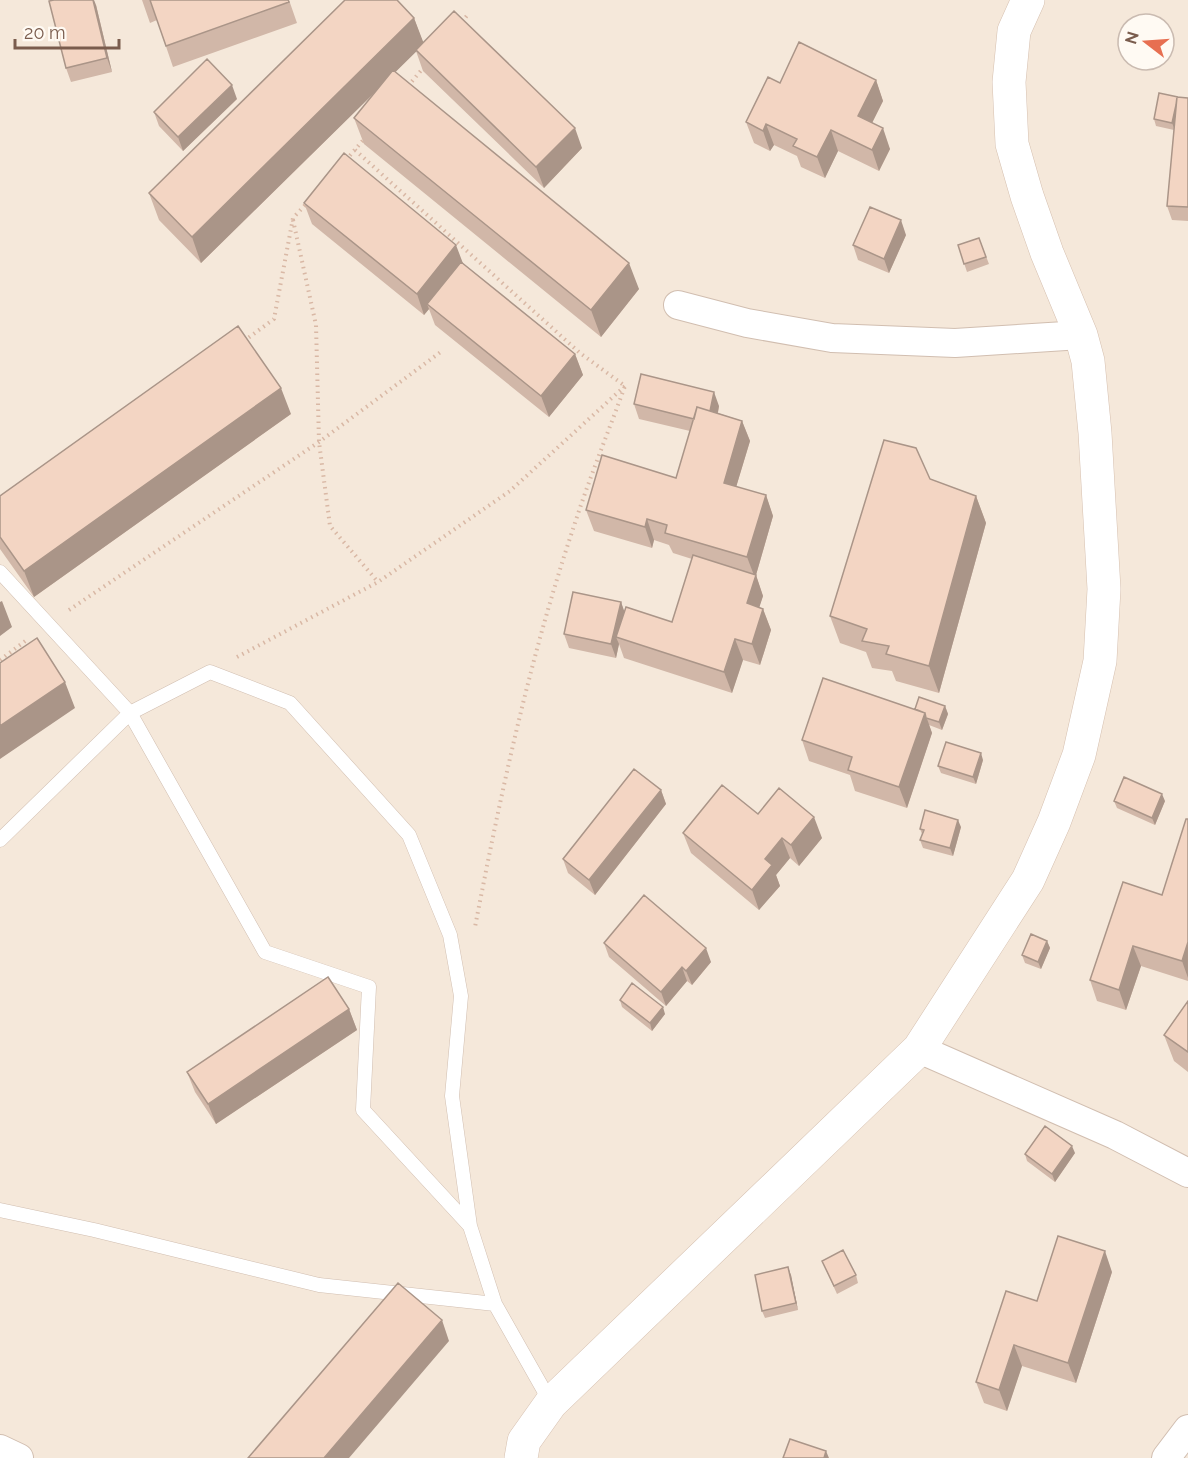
<svg xmlns="http://www.w3.org/2000/svg" width="1188" height="1458" viewBox="0 0 1188 1458" font-family="Raleway,sans-serif">
	<style>
		.residential { fill: #f5e8da; fill-rule: evenodd }
		.lines { fill: none; stroke-linecap: round; stroke-linejoin: round }
		.service-casing { stroke: #d1beb0; stroke-width: 15 }
		.minor-casing { stroke: #d1beb0; stroke-width: 30 }
		.secondary-casing { stroke: #d6c0b0; stroke-width: 34 }
		.path { stroke: #d9b8a5; stroke-width: 4; stroke-dasharray: 1.5 4.5; stroke-linecap: butt }
		.service { stroke: #fff; stroke-width: 14 }
		.minor { stroke: #fff; stroke-width: 28 }
		.secondary { stroke: #fff; stroke-width: 33 }
		.wall { fill: #d1b7a8 }
		.shaded-wall { fill: #aa9588 }
		.building { fill: #f3d5c3; stroke: #aa9588; stroke-width: 1.5 }
	</style>
	<rect width="100%" height="100%" fill="#fdf6ec"/>
	<path class="residential" d="M0,0H1188V1458H0ZM1128,24H1164V60H1128Z"/>
	<g class="lines">
		<defs>
			<path id="service" d="M0,572L130,713L265,952L369,987L363,1110L470,1226
				M0,840L130,713L210,672L290,703L409,835L450,935L461,996L452,1096L470,1226L495,1304L551,1403
				M0,1210L94,1230L319,1285L495,1304"/>
			<path id="minor" d="M678,305L747,323L832,338L955,343L1081,335
				M919,1049L1115,1135L1188,1173
				M0,1449L19,1458
				M1166,1458L1188,1429"/>
			<path id="secondary" d="M521,1458L524,1441L551,1403L919,1049L1028,880L1054,822L1079,755L1100,661L1104,589L1095,433L1088,361L1081,335L1047,253L1027,196L1012,144L1009,82L1014,31L1028,0"/>
		</defs>
		<use href="#service" class="service-casing"/>
		<use href="#minor" class="minor-casing"/>
		<use href="#secondary" class="secondary-casing"/>
		<path class="path" d="M462,22L469,13
			M408,86L424,67
			M355,150L580,353L625,386C608,433 589,479 574,526C530,657 501,792 475,927
			M346,160L365,138
			M293,220L316,325L319,442L330,526L378,582
			M244,341L274,319L293,218L307,203
			M69,610L319,442L442,351
			M237,657L378,582L510,491L625,386
			M0,660L28,639"/>
		<use href="#service" class="service"/>
		<use href="#minor" class="minor"/>
		<use href="#secondary" class="secondary"/>
	</g>
	<path class="wall" d="M142,0H289L297,23L173,67L157,20L150,23Z
		M96,5L112,72L71,82L66,68Z
		M414,18L423,43L582,148L544,188L423,71L416,51L395,72L639,289L601,337L364,144L354,118L374,93L201,263L159,220L149,193Z
		M876,80L883,101L872,123L890,149L879,171L838,151L825,178L801,167L797,156L774,145L770,151L754,143L746,122L780,83Z
		M1178,97L1188,98V221L1172,220L1167,206L1174,130L1156,126L1154,119Z
		M237,99L183,151L159,126L154,112Z
		M304,203L463,264L575,354L583,375L549,417L435,325L429,309L424,315L312,224Z
		M906,235L889,273L858,260L853,245Z
		M979,238L989,264L967,272L958,245Z
		M634,404L719,406L718,413L742,421L750,441L736,487L766,495L773,516L756,575L763,596L759,607L763,609L771,630L760,665L743,660L732,693L624,658L619,644L616,658L569,648L564,634L621,602L624,612L672,622L692,559L673,553L669,545L654,540L652,548L594,531L586,510L676,478L690,431L639,419Z
		M291,414L34,597L0,549V496Z
		M930,479L976,496L986,523L939,693L896,681L892,671L872,668L866,652L840,643L830,616Z
		M945,706L948,714L942,730L929,725L932,733L907,808L855,791L850,775L809,761L802,740L915,709Z
		M983,760L976,784L941,773L938,766Z
		M661,790L666,804L595,895L568,873L563,859Z
		M1114,801H1165L1155,825L1117,808Z
		M758,814L822,838L799,866L790,858L776,875L780,886L759,910L691,853L683,833Z
		M1188,819V981L1141,966L1126,1010L1097,1001L1090,980L1162,895Z
		M961,827L953,856L923,848L920,840L922,834L920,829Z
		M1047,941L1050,948L1041,969L1025,963L1022,955Z
		M604,943L711,962L692,985L687,981L666,1006L609,957Z
		M620,1000L665,1014L652,1031L622,1007Z
		M1188,1001V1072L1174,1061L1164,1035Z
		M349,1009L357,1030L216,1124L195,1092L187,1072Z
		M1075,1153L1055,1182L1027,1161L1025,1154Z
		M822,1261L856,1275L858,1283L837,1294Z
		M1112,1272L1076,1383L1022,1366L1007,1411L984,1403L976,1382L1037,1301Z
		M791,1275L798,1310L765,1318L762,1311Z"/>
	<path class="shaded-wall" d="M93,0H94L96,5L112,72L107,58Z
		M414,18L424,44L201,263L192,237Z
		M876,80L883,101L865,137L858,116Z
		M232,85L237,99L183,151L178,137Z
		M1178,97L1175,130L1172,123Z
		M766,124L774,145L770,151L763,131Z
		M575,128L582,148L544,188L536,167Z
		M883,128L890,149L879,171L872,150Z
		M831,130L838,151L825,178L817,157Z
		M901,220L906,235L889,273L884,259Z
		M456,245L464,266L427,304L429,309L424,315L417,294Z
		M629,263L639,289L601,337L591,310Z
		M575,354L583,375L549,417L541,396Z
		M281,388L291,414L34,597L24,571Z
		M714,392L719,406L715,427L709,413Z
		M742,421L750,441L731,504L724,483Z
		M766,495L773,516L756,575L763,596L754,624L747,603L755,578L747,557Z
		M976,496L986,523L939,693L929,666Z
		M647,519L654,540L652,548L645,527Z
		M2,601L12,627L0,636V602Z
		M621,602L626,616L616,637L619,644L616,658L611,644Z
		M763,609L771,630L760,665L752,644Z
		M735,639L743,660L732,693L724,672Z
		M65,682L75,708L0,759V726Z
		M945,706L948,714L942,730L939,722Z
		M925,713L932,733L907,808L899,787Z
		M981,753L983,760L976,784L973,777Z
		M661,790L666,804L595,895L589,880Z
		M1162,794L1165,801L1155,825L1152,818Z
		M814,817L822,838L799,866L791,845Z
		M958,820L961,827L953,856L950,848Z
		M782,838L790,858L776,875L780,886L759,910L752,890L765,859Z
		M1047,941L1050,948L1041,969L1038,962Z
		M1188,942V978L1182,961Z
		M1133,946L1141,966L1126,1010L1119,990Z
		M706,948L711,962L692,985L686,971Z
		M682,967L687,981L666,1006L661,992Z
		M663,1007L665,1014L652,1031L650,1023Z
		M349,1009L357,1030L216,1124L208,1104Z
		M1072,1146L1075,1153L1055,1182L1052,1174Z
		M1105,1251L1112,1272L1076,1383L1068,1363Z
		M788,1267L791,1275L798,1310L796,1303Z
		M442,1320L449,1341L349,1458H324Z
		M1014,1345L1022,1366L1007,1411L999,1390Z
		M826,1451L829,1458H824Z"/>
	<path class="building" d="M54,0H93L107,58L66,68L49,1Z
		M150,0H288L289,2L166,46Z
		M345,0H397L414,18L192,237L149,193Z
		M454,11L575,128L536,167L416,50Z
		M799,42L876,80L858,116L883,128L872,150L831,130L817,157L793,146L797,139L766,124L763,131L746,122L768,77L780,83Z
		M207,59L232,85L178,137L154,112Z
		M393,70L629,263L591,310L354,118Z
		M1159,93L1178,97H1177L1176,105L1172,123L1154,119Z
		M1177,97L1188,98V207L1167,206Z
		M344,153L456,245L417,294L304,203Z
		M870,207L901,220L884,259L853,245Z
		M979,238L986,257L964,264L958,245Z
		M461,262L575,354L541,396L427,304Z
		M238,326L281,388L24,571L0,537V496Z
		M641,374L714,392L710,411L697,407L694,419L634,404Z
		M697,407L742,421L724,483L766,495L747,557L665,533L667,525L647,519L645,527L586,510L602,455L676,478Z
		M884,440L916,448L930,479L976,496L929,666L886,654L889,646L862,641L867,629L830,616Z
		M693,555L756,575L747,603L763,609L752,644L735,639L724,672L616,637L626,607L672,622Z
		M573,592L621,602L611,644L564,634Z
		M37,638L65,682L0,726V663Z
		M823,678L925,713L899,787L848,770L852,757L802,740Z
		M919,697L945,706L939,722L926,718L925,713L915,709Z
		M946,742L981,753L973,777L938,766Z
		M634,769L661,790L589,880L563,859Z
		M1124,777L1162,794L1152,818L1114,801Z
		M722,785L758,814L779,788L814,817L791,845L782,838L765,859L772,865L752,890L683,833Z
		M925,810L958,820L950,848L920,840L924,830L920,829Z
		M1186,819H1188V942L1182,961L1133,946L1119,990L1090,980L1123,882L1162,895Z
		M644,895L706,948L686,971L682,967L661,992L604,943Z
		M1031,934L1047,941L1038,962L1022,955Z
		M328,977L349,1009L208,1104L187,1072Z
		M632,983L663,1007L650,1023L620,1000Z
		M1188,1001V1052L1164,1035Z
		M1045,1126L1072,1146L1052,1174L1025,1154Z
		M1058,1236L1105,1251L1068,1363L1014,1345L999,1390L976,1382L1006,1291L1037,1301Z
		M843,1250L856,1275L834,1286L822,1261Z
		M788,1267L796,1303L762,1311L755,1275Z
		M398,1283L442,1320L324,1458H248Z
		M790,1439L826,1451L824,1458H783Z"/>
	<g transform="translate(1146 42) rotate(287)"><circle r="28" fill="#fffaf3" stroke="#cabbb1" stroke-width="1.5"/>
	<path d="M0-4.5L10 22L0 15L-10 22Z" fill="#e76f51"/>
	<text y="-9" font-size="16" font-weight="bold" text-anchor="middle" fill="#7a5c4d">N</text>
	</g>
	<path d="M15 39v9h104v-9" fill="none" stroke="#7a5c4d" stroke-width="3"/>
	<text x="24" y="39" font-size="18" fill="#7a5c4d" stroke="#fffaf3" stroke-width="4.5" paint-order="stroke">20 m</text>
</svg>
